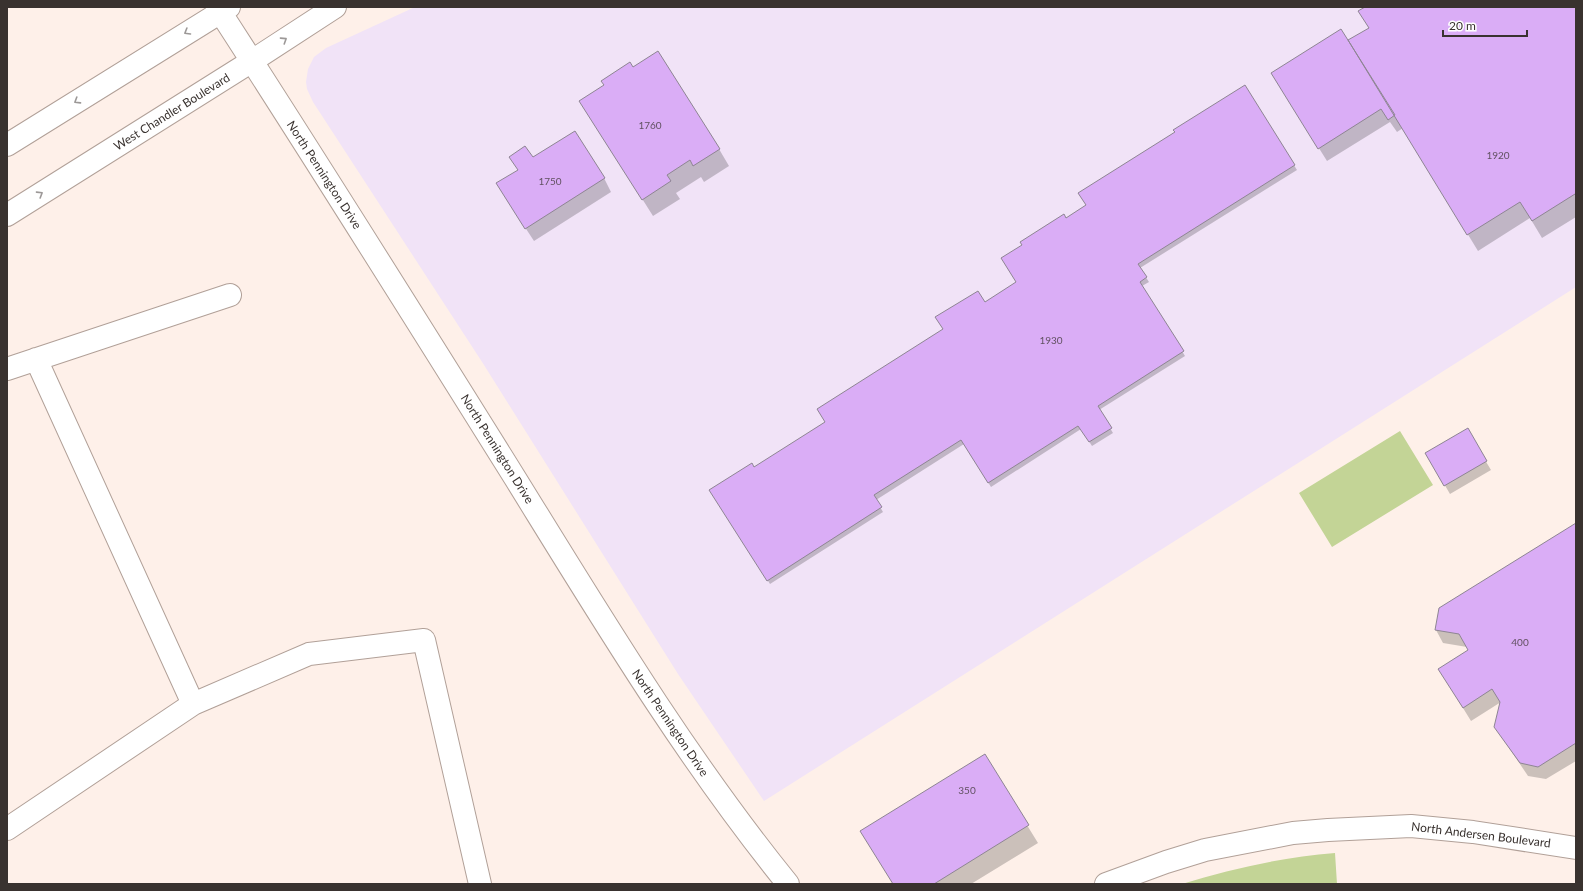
<svg xmlns="http://www.w3.org/2000/svg" width="1583" height="891" viewBox="0 0 1583 891" font-family="Lato,sans-serif">
	<style>
		.commercial { fill: #f1e3f7 }
		.green { fill: #c3d496 }
		.shadow { fill: #0003 }
		.building { fill: #daadf6; stroke: #8e8593 }
		.lines { fill: none; stroke-linecap: round; stroke-linejoin: round }
		.minor-casing { stroke: #b1a098; stroke-width: 24 }
		.major-casing { stroke: #b1a098; stroke-width: 24 }
		.minor { stroke: #fff; stroke-width: 22 }
		.major { stroke: #fff; stroke-width: 22 }
		.oneway { stroke: #9c9897 }
		.labels { text-anchor: middle; stroke-width: 4; stroke-linejoin: round; paint-order: stroke }
		.number-label { font-size: 10px; fill: #615161 }
		.street-label { font-size: 12px; fill: #39322f; stroke: #fff }
	</style>
	<rect width="100%" height="100%" fill="#fef0e9"/>
	<path class="commercial" d="M415,7H1576V287L764,801L678,674L484,365L313,102L307,89L306,82L308,69L314,57L326,48Z"/>
	<path class="green" d="M1400,431L1433,485L1332,547L1299,493Z
		M1335,853L1337,884H1182C1231,869 1283,857 1335,853Z"/>
	<path class="shadow" d="M1366,7H1576V217L1542,238L1530,218L1478,251L1403,128L1397,132L1390,122L1327,161L1280,86L1354,53L1369,28Z
		M633,68L719,149L729,166L704,182L701,177L676,193L680,199L653,216L591,118Z
		M1245,87L1297,170L1140,268L1149,282L1142,286L1185,356L1099,410L1113,433L1092,446L1081,429L991,487L964,444L876,500L883,512L770,584L711,491L754,468L826,422L944,330L1017,283L1066,219L1087,205L1176,133Z
		M532,159L604,178L611,192L534,241L505,197L518,170Z
		M1467,430L1491,470L1450,494L1426,453Z
		M1576,524V761L1546,779L1528,776L1495,727L1501,702L1471,721L1447,682L1469,650L1467,647L1443,643L1436,630Z
		M984,755L1038,843L971,884H893Z"/>
	<path class="building" d="M1365,7H1576V196L1575,194L1532,221L1520,202L1467,235L1348,40L1369,28L1358,11Z
		M1341,29L1395,115L1388,120L1381,109L1318,149L1271,73Z
		M658,51L720,149L693,166L690,160L667,175L671,181L642,200L579,101L604,85L601,81L630,62L633,67Z
		M1245,85L1295,165L1138,264L1147,277L1140,282L1184,351L1098,406L1112,428L1089,442L1078,426L988,483L961,440L874,495L882,507L767,581L709,490L752,463L754,467L825,422L817,409L943,329L935,317L978,291L985,302L1016,282L1001,258L1022,245L1020,242L1064,214L1066,218L1086,205L1078,193L1175,132L1173,130Z
		M575,131L605,178L525,229L496,183L518,170L509,157L525,146L533,157Z
		M1468,428L1487,461L1444,486L1425,453Z
		M1576,523V743L1538,767L1520,763L1494,727L1500,702L1492,689L1463,708L1438,669L1468,650L1459,634L1435,630L1439,608Z
		M985,754L1029,825L934,884H893L860,831Z"/>
	<g class="lines">
		<defs>
			<path id="minor" d="M217,7C318,163 417,321 515,478C601,617 685,757 788,884
				M36,359L193,704
				M7,369L230,295
				M7,829L193,704L309,654L424,640L480,884
				M1106,884L1166,862L1205,850L1293,833L1328,830L1411,826L1473,832L1576,848"/>
			<path id="major" d="M7,145L229,7
				M7,215L252,61L335,7"/>
		</defs>
		<use href="#minor" class="minor-casing"/>
		<use href="#major" class="major-casing"/>
		<use href="#minor" class="minor"/>
		<use href="#major" class="major"/>
	</g>
	<defs><path id="oneway-chevron" d="M-2-3.5L2.5 0L-2 3.5" fill="none" stroke-width="1.6" stroke-linecap="round" stroke-linejoin="round"/></defs>
	<g class="oneway">
		<use href="#oneway-chevron" transform="translate(187 32) rotate(149)"/>
		<use href="#oneway-chevron" transform="translate(284 40) rotate(-33)"/>
		<use href="#oneway-chevron" transform="translate(77 101) rotate(148)"/>
		<use href="#oneway-chevron" transform="translate(40 194) rotate(-32)"/>
	</g>
	<g class="labels">
		<g class="number-label">
			<text x="650" y="129">1760</text>
			<text x="1498" y="159">1920</text>
			<text x="550" y="185">1750</text>
			<text x="1051" y="344">1930</text>
			<text x="1520" y="646">400</text>
			<text x="967" y="794">350</text>
		</g>
		<g class="street-label">
			<text transform="translate(172 112) rotate(-32)" y="4">West Chandler Boulevard</text>
			<text transform="translate(324 175) rotate(57)" y="4">North Pennington Drive</text>
			<text transform="translate(497 449) rotate(58)" y="4">North Pennington Drive</text>
			<text transform="translate(670 723) rotate(56)" y="4">North Pennington Drive</text>
			<text transform="translate(1481 835) rotate(7)" y="4">North Andersen Boulevard</text>
		</g>
	</g>
	<rect width="1583" height="891" fill="none" stroke="#39322f" stroke-width="16"/>
	<path d="M1443 30v6h84v-6" fill="none" stroke="#39322f" stroke-width="2"/>
	<text x="1449" y="30" font-size="12" fill="#39322f" stroke="#ffffff" stroke-width="3" paint-order="stroke">20 m</text>
</svg>
